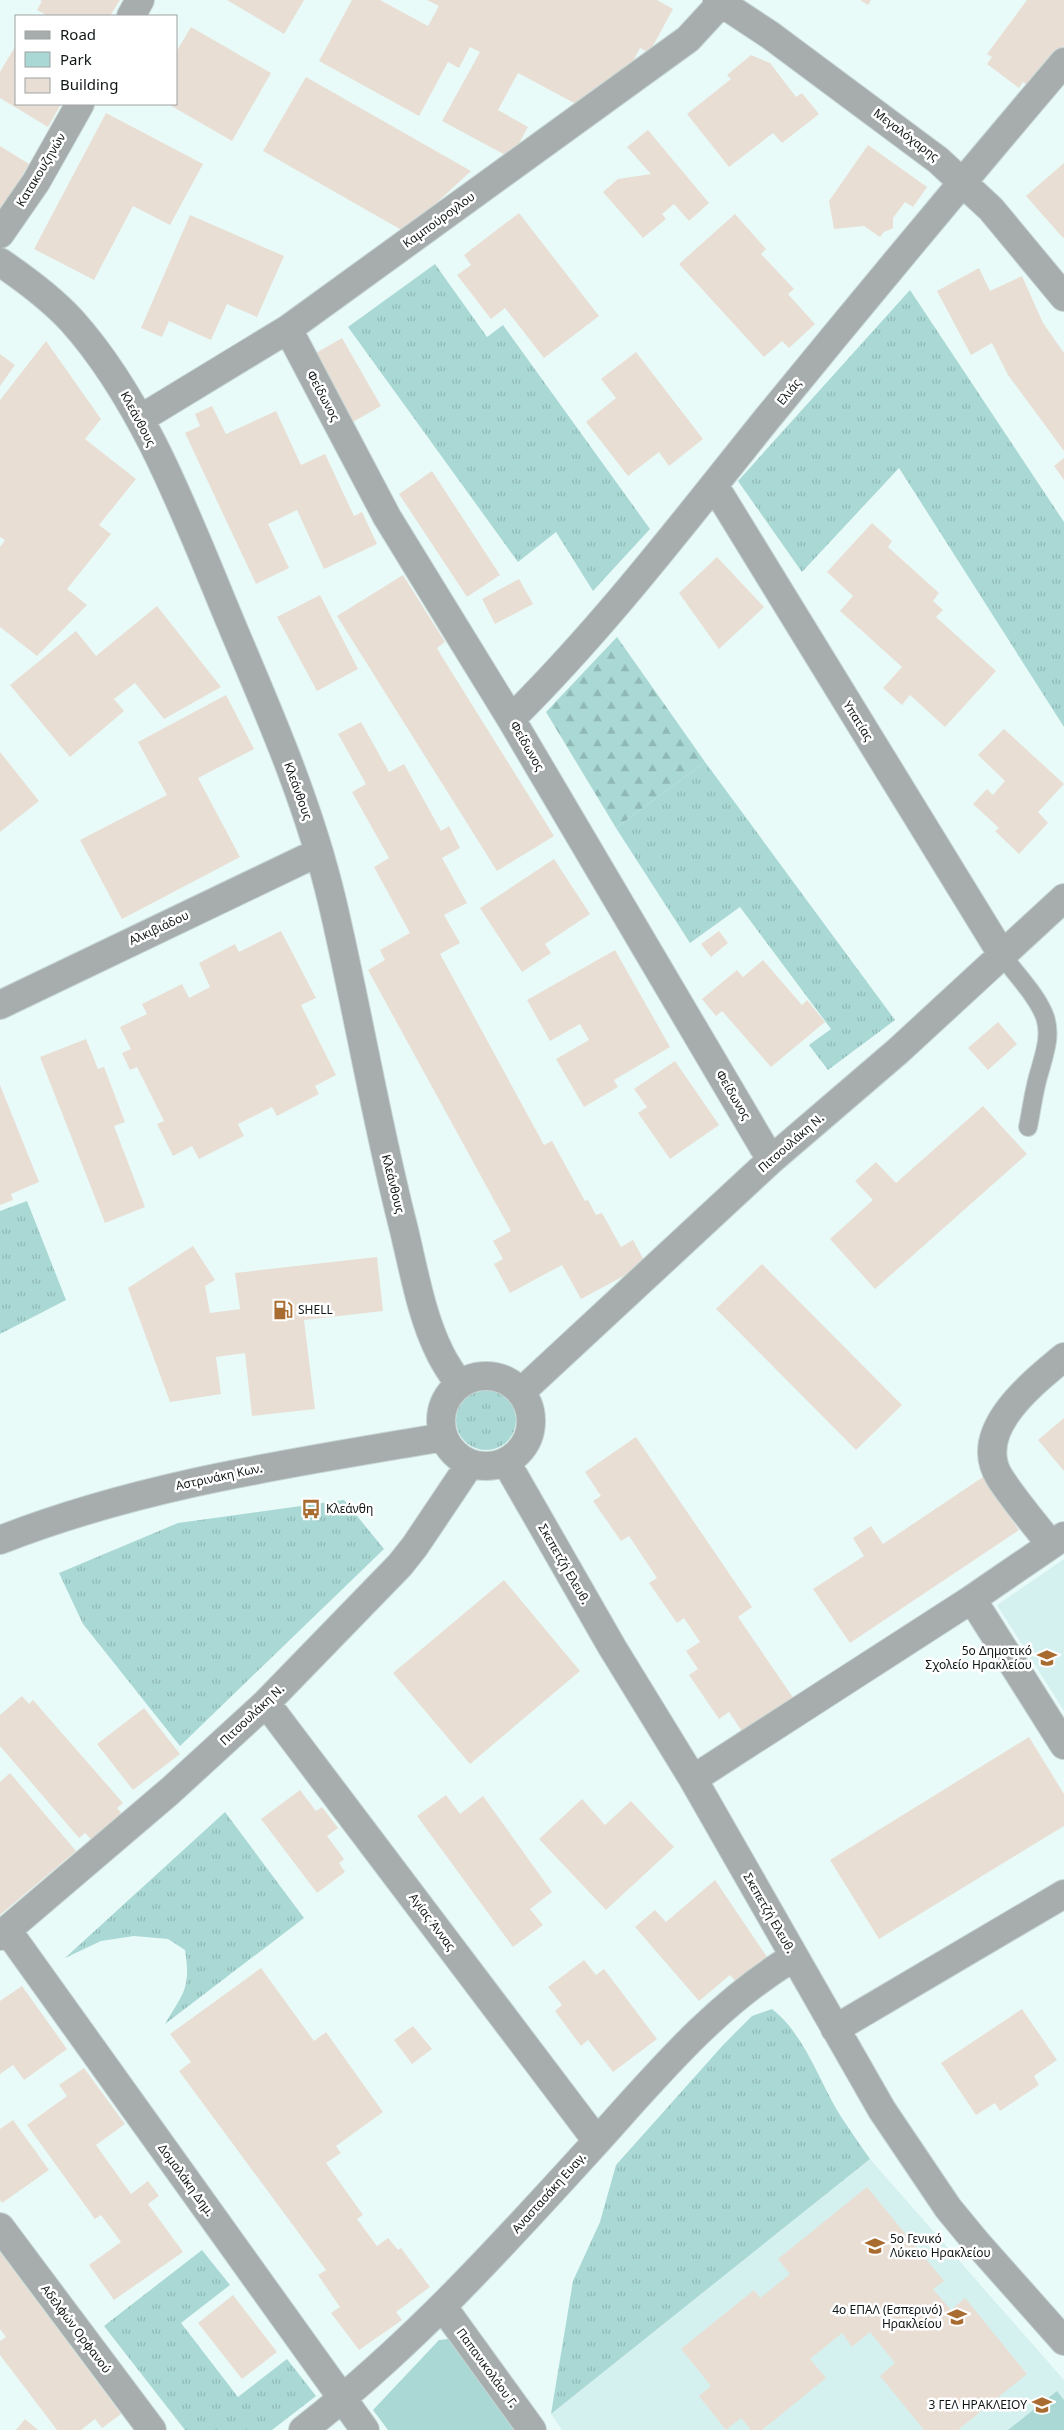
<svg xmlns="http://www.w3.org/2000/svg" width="1064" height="2430" viewBox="0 0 1064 2430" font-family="'Noto Sans',sans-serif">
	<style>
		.built { fill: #d5f1ef }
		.grass { fill: url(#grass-tufts) }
		.forest { fill: url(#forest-firs) }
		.park { fill: #a9d8d5 }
		.building { fill: #e9ded4 }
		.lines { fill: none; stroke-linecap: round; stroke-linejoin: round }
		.lane-casing { stroke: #c6d6d5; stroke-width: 20 }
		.street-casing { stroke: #c6d6d5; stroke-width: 30 }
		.lane { stroke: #a6adac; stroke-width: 18 }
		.street { stroke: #a6adac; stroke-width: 28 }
		.labels { text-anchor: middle; stroke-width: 5; stroke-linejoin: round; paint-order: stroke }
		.street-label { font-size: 12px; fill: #101616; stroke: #fff }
		.poi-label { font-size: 12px; fill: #101616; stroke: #fff; text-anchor: start }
	</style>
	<defs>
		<pattern id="grass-tufts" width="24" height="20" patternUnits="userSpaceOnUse" patternTransform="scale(1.25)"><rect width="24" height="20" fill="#a9d8d5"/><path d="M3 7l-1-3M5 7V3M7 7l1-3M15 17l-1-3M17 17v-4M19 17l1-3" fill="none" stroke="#90b9b6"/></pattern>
		<pattern id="forest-firs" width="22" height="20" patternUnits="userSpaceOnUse" patternTransform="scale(1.25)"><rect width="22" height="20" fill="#a9d8d5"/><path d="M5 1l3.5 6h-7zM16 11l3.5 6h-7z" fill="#90b9b6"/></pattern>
	</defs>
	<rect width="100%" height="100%" fill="#e9fbf9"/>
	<path class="built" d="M1064,1559V1711L997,1605Z
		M870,2159L1064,2380V2430H562L551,2414Z"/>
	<path class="grass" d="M435,264L487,337L503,325L650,529L593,591L556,532L518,562L348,327Z
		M910,290L1064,522V727L899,468L802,572L738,481Z
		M705,762L895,1020L828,1070L809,1045L831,1029L740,907L690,943L616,828Z
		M27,1201L66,1300L0,1334V1211Z
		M456 1420a30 30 0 1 1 60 0a30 30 0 1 1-60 0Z
		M344,1500L384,1549L180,1746L83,1624L59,1573L178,1523Z
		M225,1812L304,1918L165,2024C184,1992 191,1988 185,1950L168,1939L134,1936L101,1941L65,1958Z
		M772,2009C804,2034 818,2078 838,2112C848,2128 859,2143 870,2159L551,2414L573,2281L600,2222L616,2165L724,2044L752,2016Z
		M202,2250L230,2285L181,2323L238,2397L287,2359L316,2396L272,2430H185L104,2326Z"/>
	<path class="forest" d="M617,637L705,762L616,828L546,712Z"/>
	<path class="park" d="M457,2338L522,2430H388L373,2410L439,2340Z
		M1057,2391L1064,2400V2430H1008Z"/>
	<path class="building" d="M40,0H120L110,16H48L37,10L42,1Z
		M227,0H304L284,34Z
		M352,0H380L428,26L439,6L427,0H657L673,9L649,53L640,48L630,67L578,105L518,73L498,110L528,127L511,158L442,121L480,52L470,47L459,68L448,62L419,116L319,61Z
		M860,0H871L868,5Z
		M1027,0H1064V46L1032,89L1023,82L1019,88L987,64L992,57L987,54Z
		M191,27L271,73L232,141L168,104H176V52Z
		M16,45V104H61L48,127L0,98V72Z
		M751,55L770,63L796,97L802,93L819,114L782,143L773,133L729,167L687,114L731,79L727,75Z
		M306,77L471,171L405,232L263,151Z
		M106,113L203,164L170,225L133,206L94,280L34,249Z
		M648,130L709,203L689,221L674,204L662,214L666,219L643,238L603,192L618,179L651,174L627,147Z
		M868,145L927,187L913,207L905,202L893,218V228L884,232L880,237L864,226L834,229L829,201Z
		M0,146L29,164L0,213Z
		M1064,163V237L1063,238L1026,196Z
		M519,213L599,316L544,358L505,308L491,319L457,275L471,265L464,255Z
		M735,214L766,249L761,254L794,289L788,294L815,324L789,348L782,341L764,357L679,264Z
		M190,215L284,256L257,317L227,304L211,340L169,321L162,337L141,328Z
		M979,268L990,291L1022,276L1043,323L1064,353V451L1008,375L992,343L971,355L937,291Z
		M342,338L381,406L351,423L311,356Z
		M46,341L101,419L85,439L136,479L99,525L111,534L67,589L87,605L37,656L0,627V547L5,540L0,537V400Z
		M636,352L703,439L669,466L659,452L628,476L586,422L616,398L601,379Z
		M0,354L15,365L0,386Z
		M212,406L226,434L276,411L301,465L325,454L354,516L362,512L377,544L324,569L297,510L268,524L289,568L256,584L185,433L200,426L195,414Z
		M1064,458V480L1054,466Z
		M432,471L500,575L467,597L399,494Z
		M872,523L892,541L888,547L939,593L933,601L943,610L936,617L996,671L945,727L910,695L902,705L883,688L902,667L840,611L853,596L827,572Z
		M717,557L764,607L719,649L679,593Z
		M403,575L445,642L437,648L441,655L554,836L497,871L337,616Z
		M519,579L533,604L495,624L482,599Z
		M320,595L358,669L317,691L277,617Z
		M157,606L221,687L164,719L135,683L114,699L124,711L70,757L10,685L76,631L96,656Z
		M226,695L254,749L198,778L240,857L122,919L80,840L167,795L138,742Z
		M361,722L389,772L404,764L441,831L449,826L460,848L442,858L467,903L444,915L460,943L440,954L544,1145L552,1141L585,1201L588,1200L596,1215L602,1213L621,1247L633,1240L646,1264L581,1299L562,1265L510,1293L494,1264L503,1259L493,1241L511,1231L368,970L385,960L380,950L410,933L374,867L389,858L352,792L366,784L338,734Z
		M1004,729L1064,784L1038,812L1048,823L1019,854L995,831L999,828L973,804L987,789L993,795L1005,781L978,755Z
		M0,752L39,801L0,832Z
		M554,859L590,914L545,944L551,953L522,972L480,908Z
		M281,931L316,998L301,1005L336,1075L315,1086L319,1094L277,1116L272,1107L238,1124L244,1136L199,1159L192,1146L173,1156L157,1124L164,1121L137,1067L130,1070L122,1053L131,1049L120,1027L147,1014L142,1004L182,984L189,998L210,987L199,963L235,944L239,952Z
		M719,931L728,943L711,957L701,944Z
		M615,950L670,1047L614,1080L618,1087L584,1107L556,1059L589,1040L580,1024L550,1041L527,1000Z
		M763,960L802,1005L807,1000L825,1022L771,1067L722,1011L716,1016L702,999L737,970L743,977Z
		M998,1022L1017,1044L988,1070L968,1048Z
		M86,1039L98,1069L104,1067L125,1122L114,1126L145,1207L105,1223L40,1057Z
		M675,1061L719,1125L670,1159L638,1113L647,1107L634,1089Z
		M0,1085L39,1182L11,1194L13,1200L0,1205Z
		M983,1106L1027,1154L875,1289L830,1239L873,1200L855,1181L876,1162L896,1183Z
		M193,1246L215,1280L205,1286L210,1313L240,1309L235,1273L377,1257L383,1311L304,1320L315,1409L252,1416L245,1353L216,1357L221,1394L170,1402L128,1288Z
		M762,1264L902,1405L856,1450L716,1309Z
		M1064,1418V1471L1038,1440Z
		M636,1437L752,1607L738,1617L794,1699L743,1733L729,1712L719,1719L689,1675L698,1669L686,1651L700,1642L684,1618L677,1623L649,1583L657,1578L629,1536L621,1541L593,1501L601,1496L585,1472Z
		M983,1477L1019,1530L850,1643L813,1589L864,1556L853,1538L871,1526L883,1544Z
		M504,1580L580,1671L470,1764L393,1673Z
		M22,1696L29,1704L33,1700L123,1803L117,1808L122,1814L92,1840L85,1833L79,1838L0,1746V1715Z
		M144,1708L180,1754L133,1790L97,1744Z
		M1029,1737L1064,1794V1826L879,1939L830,1860Z
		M10,1773L76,1851L0,1915V1782Z
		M300,1790L316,1811L322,1807L338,1828L327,1836L344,1859L339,1863L345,1872L317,1893L261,1819Z
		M446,1795L460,1814L483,1796L552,1892L530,1909L543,1925L513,1947L417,1816Z
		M582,1799L605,1825L631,1801L674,1847L606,1910L539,1839Z
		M715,1880L767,1957L737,1983L730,1975L699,2001L635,1927L655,1910L666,1922Z
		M584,1960L596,1975L604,1969L657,2039L613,2072L588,2040L581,2046L555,2011L562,2005L548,1987Z
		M261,1968L314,2041L326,2032L383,2112L336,2146L341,2153L326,2163L363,2215L357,2219L377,2246L388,2238L398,2250L401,2248L430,2287L396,2312L402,2320L359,2350L331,2313L340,2307L318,2275L326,2270L179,2071L191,2062L170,2034Z
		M22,1986L67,2049L24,2080L13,2065L0,2074V2001Z
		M1022,2009L1057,2060L1034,2076L1039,2085L1000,2111L995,2103L976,2115L941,2063Z
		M413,2026L432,2049L412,2064L394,2040Z
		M84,2068L125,2124L96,2145L131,2194L148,2181L159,2196L148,2204L183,2252L114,2300L89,2265L121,2242L101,2215L95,2219L27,2125L67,2096L59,2085Z
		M13,2120L49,2170L2,2203L0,2200V2129Z
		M867,2187L944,2281L933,2289L951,2310L965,2298L1027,2374L958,2430H924L880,2376L895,2363L870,2332L852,2347L842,2333L810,2359L826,2378L762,2430H751L741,2418L726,2430L699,2396L711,2386L681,2349L754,2290L760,2298L790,2274L778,2259Z
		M0,2252L121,2414L102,2428L95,2419L81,2430H57L0,2355V2341L6,2337L0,2329Z
		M233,2295L277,2352L242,2379L198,2323Z
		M25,2419L38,2430H16Z"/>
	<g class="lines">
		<defs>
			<path id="lane" d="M1003,956C1016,975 1037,995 1045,1017C1051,1035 1045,1052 1040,1070C1034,1088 1032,1108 1028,1127"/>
			<path id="street" d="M717,0L770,35L938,160L991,209L1064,297
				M131,16L140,0
				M0,234L36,182L80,104
				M0,262C25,279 51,298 72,321C148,406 191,529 235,633C272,720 310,808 332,901C357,1007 375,1115 402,1222C413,1265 420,1313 440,1353C445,1364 453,1374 459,1385
				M288,329L387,517L511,719L771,1160
				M140,419L288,329L688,39L724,0
				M714,485L1003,956
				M511,719C604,627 684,522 766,420C864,300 963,181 1064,62
				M0,1005L319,852
				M441 1421a45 45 0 1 1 90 0a45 45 0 1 1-90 0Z
				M521,1392L771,1160L898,1051L1064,898
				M506,1462L612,1647L693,1779L882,2110L948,2208L976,2242L1064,2341
				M0,1540C143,1484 293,1463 444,1437
				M1051,1545C1034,1523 1015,1501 1000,1478C970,1431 1033,1383 1064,1357
				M972,1599L1064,1745
				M266,1703L597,2141
				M693,1779L972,1599L1064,1536
				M7,1930L365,2430
				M0,1936L170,1791L266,1703L400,1565L415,1546L470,1464
				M835,2029L1064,1894
				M0,2227L152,2430
				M443,2307L532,2430
				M303,2430C409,2348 499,2249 589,2150C652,2081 712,2006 794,1957"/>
		</defs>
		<use href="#lane" class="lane-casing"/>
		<use href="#street" class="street-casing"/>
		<use href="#lane" class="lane"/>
		<use href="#street" class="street"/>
	</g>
	<defs>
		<symbol id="fuel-bare" viewBox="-9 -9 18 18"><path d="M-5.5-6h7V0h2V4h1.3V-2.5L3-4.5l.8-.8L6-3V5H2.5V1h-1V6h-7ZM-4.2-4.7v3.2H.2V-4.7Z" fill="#a86b30" stroke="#fff" stroke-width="2.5" paint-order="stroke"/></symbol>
		<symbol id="bus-bare" viewBox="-9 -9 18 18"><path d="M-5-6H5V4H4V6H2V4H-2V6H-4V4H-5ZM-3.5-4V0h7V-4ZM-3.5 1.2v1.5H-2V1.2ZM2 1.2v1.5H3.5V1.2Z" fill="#a86b30" stroke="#fff" stroke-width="2.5" paint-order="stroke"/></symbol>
		<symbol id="school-bare" viewBox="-9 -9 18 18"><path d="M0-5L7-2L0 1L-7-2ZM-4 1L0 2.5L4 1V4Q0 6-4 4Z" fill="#a86b30" stroke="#fff" stroke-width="2.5" paint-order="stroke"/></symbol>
	</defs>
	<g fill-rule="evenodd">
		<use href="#fuel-bare" x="269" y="1296" width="28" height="28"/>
		<use href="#bus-bare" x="297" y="1495" width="28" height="28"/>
		<use href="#school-bare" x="1033" y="1644" width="28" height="28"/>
		<use href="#school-bare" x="861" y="2232" width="28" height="28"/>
		<use href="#school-bare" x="943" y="2303" width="28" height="28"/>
		<use href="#school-bare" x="1028" y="2391" width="28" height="28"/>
	</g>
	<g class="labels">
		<g class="street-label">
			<text transform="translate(906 135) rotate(37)" y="4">Μεγαλόχαρης</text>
			<text transform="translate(41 170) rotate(-59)" y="4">Κατακουζηνών</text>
			<text transform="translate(439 220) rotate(-36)" y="4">Καμπούρογλου</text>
			<text transform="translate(789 392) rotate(-51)" y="4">Ελιάς</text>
			<text transform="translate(323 396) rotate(62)" y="4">Φείδωνος</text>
			<text transform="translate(138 419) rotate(62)" y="4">Κλεάνθους</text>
			<text transform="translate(858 721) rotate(58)" y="4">Υπατίας</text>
			<text transform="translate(527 746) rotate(60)" y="4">Φείδωνος</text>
			<text transform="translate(298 791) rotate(70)" y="4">Κλεάνθους</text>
			<text transform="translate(159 928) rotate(-25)" y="4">Αλκιβιάδου</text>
			<text transform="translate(733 1095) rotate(59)" y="4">Φείδωνος</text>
			<text transform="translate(791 1143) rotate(-41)" y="4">Πιτσουλάκη Ν.</text>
			<text transform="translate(393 1184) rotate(76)" y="4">Κλεάνθους</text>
			<text transform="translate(219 1477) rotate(-12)" y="4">Αστρινάκη Κων.</text>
			<text transform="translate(564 1564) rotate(60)" y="4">Σκεπετζή Ελευθ.</text>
			<text transform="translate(252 1715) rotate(-43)" y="4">Πιτσουλάκη Ν.</text>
			<text transform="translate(769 1913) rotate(60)" y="4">Σκεπετζή Ελευθ.</text>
			<text transform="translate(432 1922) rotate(53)" y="4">Αγίας Άννας</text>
			<text transform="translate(186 2180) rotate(54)" y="4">Δομαλάκη Δημ.</text>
			<text transform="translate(549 2193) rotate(-48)" y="4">Αναστασάκη Ευαγ.</text>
			<text transform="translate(76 2329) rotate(53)" y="4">Αδελφών Ορφανού</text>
			<text transform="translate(487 2368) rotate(54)" y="4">Παπανικολάου Γ.</text>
		</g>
		<g class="poi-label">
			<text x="298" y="1314">SHELL</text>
			<text x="326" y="1513">Κλεάνθη</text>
			<text x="1032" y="1655" text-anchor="end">5ο Δημοτικό<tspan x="1032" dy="14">Σχολείο Ηρακλείου</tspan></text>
			<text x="890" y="2243">5ο Γενικό<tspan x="890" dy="14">Λύκειο Ηρακλείου</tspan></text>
			<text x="942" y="2314" text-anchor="end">4o ΕΠΑΛ (Εσπερινό)<tspan x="942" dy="14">Ηρακλείου</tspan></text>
			<text x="1027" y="2409" text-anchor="end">3 ΓΕΛ ΗΡΑΚΛΕΙΟΥ</text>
		</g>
	</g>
	<rect x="15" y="15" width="162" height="90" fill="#ffffff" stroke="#9fa2a2"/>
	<rect x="25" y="31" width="25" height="8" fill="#a6adac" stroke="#9fa2a2"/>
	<text x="60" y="40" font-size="15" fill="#101616">Road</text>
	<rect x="25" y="52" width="25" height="15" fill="#a9d8d5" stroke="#9fa2a2"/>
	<text x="60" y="65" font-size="15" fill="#101616">Park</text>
	<rect x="25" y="78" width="25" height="15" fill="#e9ded4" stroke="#9fa2a2"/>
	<text x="60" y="90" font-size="15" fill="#101616">Building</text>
</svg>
